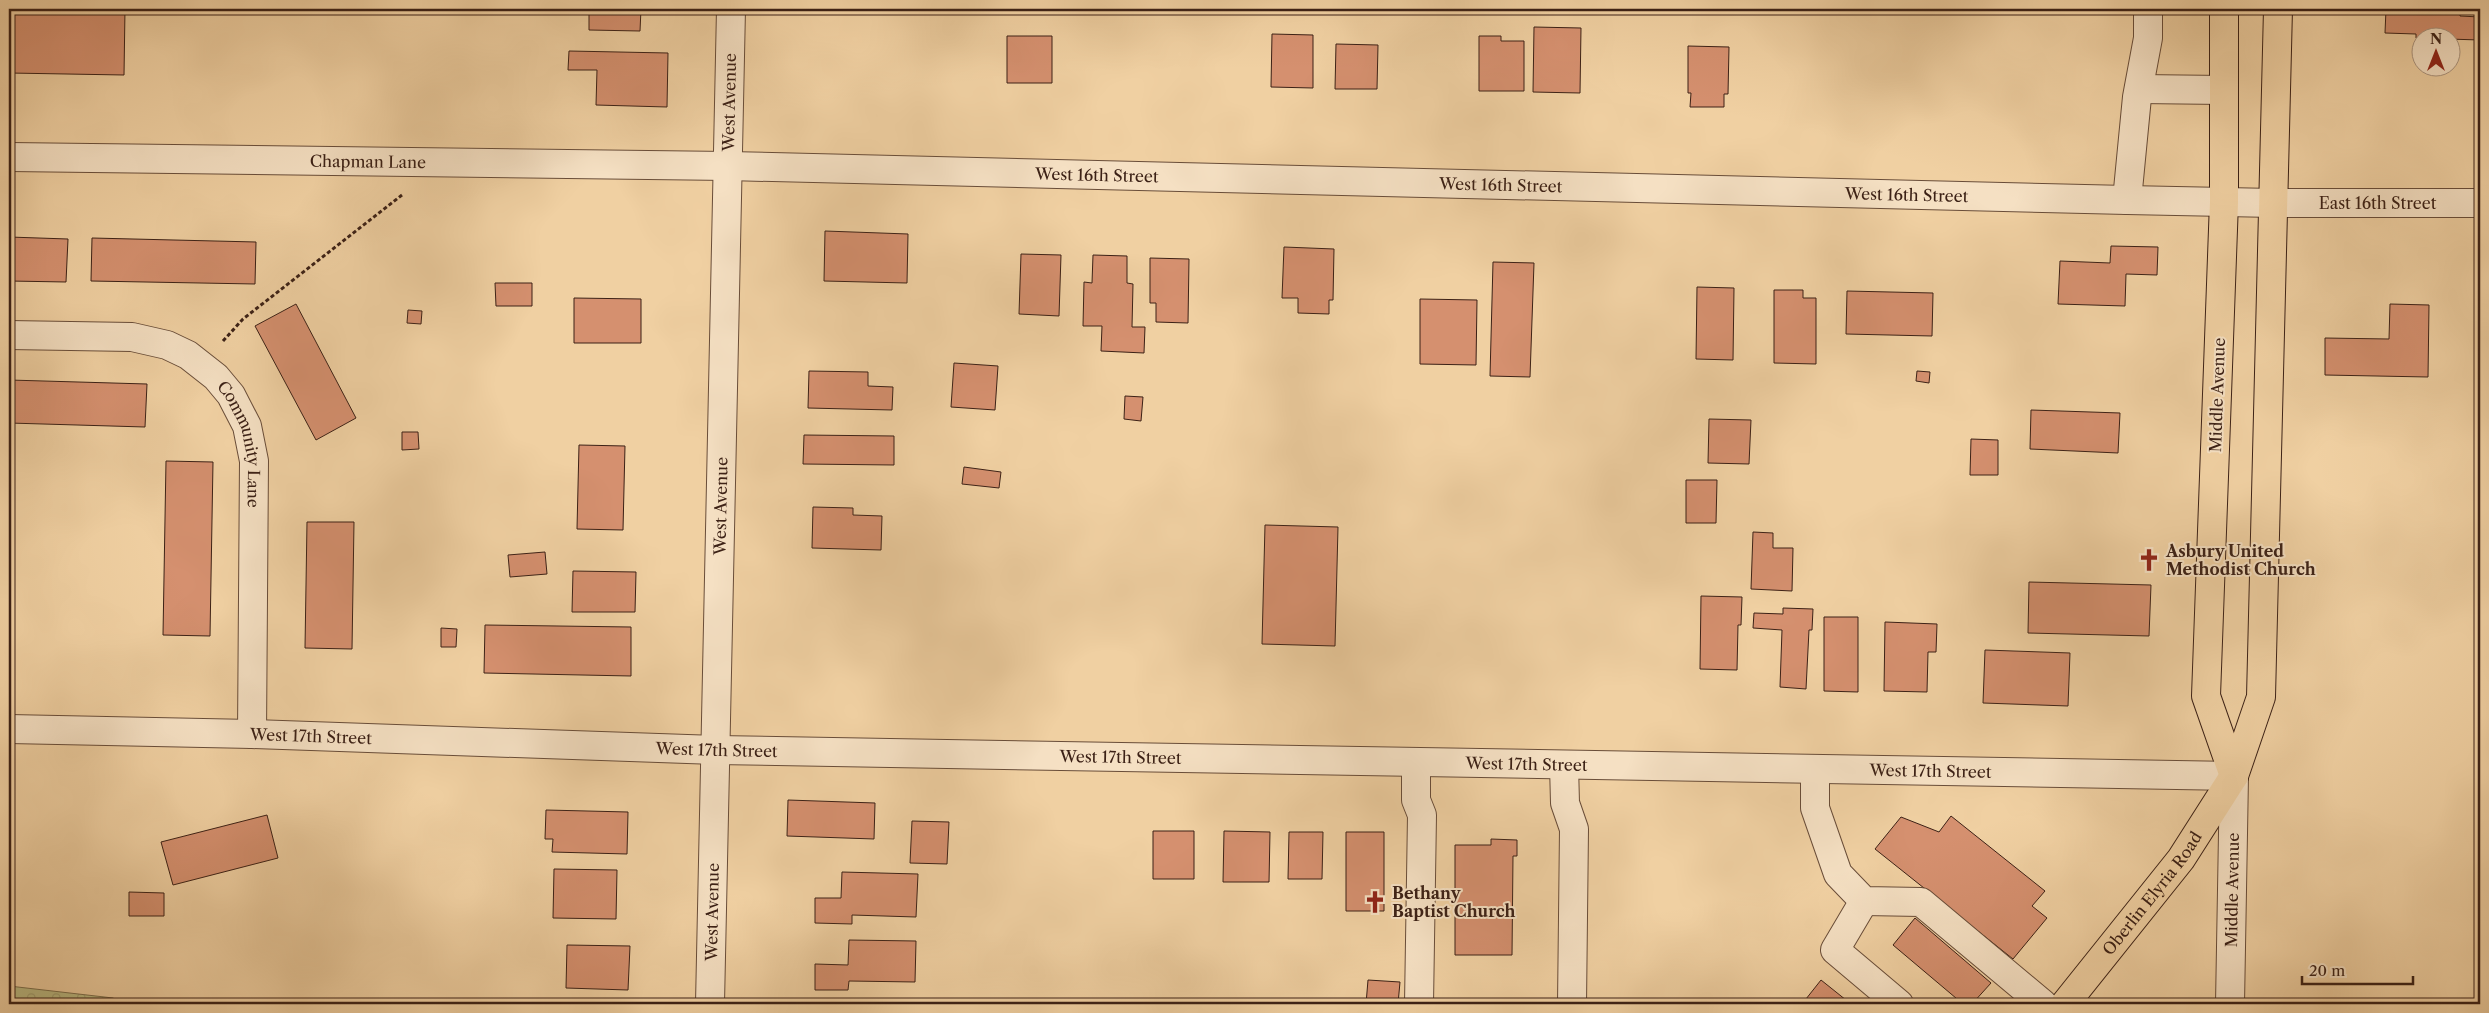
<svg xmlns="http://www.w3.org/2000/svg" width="2489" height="1013" viewBox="0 0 2489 1013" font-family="'Libre Caslon Text',serif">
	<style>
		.forest { fill: url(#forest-crowns); stroke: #7b6e4d }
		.building { fill: #d5906f; stroke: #3c2116 }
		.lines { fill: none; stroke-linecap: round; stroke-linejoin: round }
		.minor-casing { stroke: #694d39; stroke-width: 30 }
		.major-casing { stroke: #3c2116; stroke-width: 30 }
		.path { stroke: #3c2116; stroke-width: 3; stroke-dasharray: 4 2.5; stroke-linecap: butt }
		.minor { stroke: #f5e0c3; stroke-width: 28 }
		.major { stroke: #f0d0a2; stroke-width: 28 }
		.labels { text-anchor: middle; stroke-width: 4; stroke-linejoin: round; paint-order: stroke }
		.street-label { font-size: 16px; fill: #3c2116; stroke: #f5e0c3 }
		.poi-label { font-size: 16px; font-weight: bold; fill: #3c2116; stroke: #f5e0c3; text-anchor: start }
	</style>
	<defs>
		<pattern id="forest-crowns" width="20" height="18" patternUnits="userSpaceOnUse" patternTransform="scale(1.25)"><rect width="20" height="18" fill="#babb84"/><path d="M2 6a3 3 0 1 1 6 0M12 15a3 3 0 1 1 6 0" fill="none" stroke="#a1a071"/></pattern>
	</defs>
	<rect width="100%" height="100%" fill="#f0d0a2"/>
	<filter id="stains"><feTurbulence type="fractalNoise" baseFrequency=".004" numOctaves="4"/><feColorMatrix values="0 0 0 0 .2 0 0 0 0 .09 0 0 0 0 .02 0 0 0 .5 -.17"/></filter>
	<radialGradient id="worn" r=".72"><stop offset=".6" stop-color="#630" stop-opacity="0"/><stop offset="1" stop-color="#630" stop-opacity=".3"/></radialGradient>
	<path class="forest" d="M9,986L113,998L124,1004H9Z"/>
	<path class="building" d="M9,9H125L124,75L9,73Z
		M589,9H641L640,31L589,30Z
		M2386,9H2460V16L2480,17V40L2416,38V34L2385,33Z
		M1534,27L1581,28L1580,93L1533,92Z
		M1272,34L1313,35V88L1271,87Z
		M1007,36H1052V83H1007Z
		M1479,36H1501V41H1524V91H1479Z
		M1336,44L1378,45L1377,89H1335Z
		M1688,46L1729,47L1728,94H1724V107H1690L1691,93H1688Z
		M569,51L668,53L667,107L596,105L597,70H568Z
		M825,231L908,234L907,283L824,281Z
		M9,237L68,239L66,282L9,281Z
		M92,238L256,242L255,284L91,281Z
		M2111,246L2158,247L2157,275L2126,274L2125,306L2058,304L2060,261L2110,263Z
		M1284,247L1334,249L1333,300H1329V314L1298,313V298H1282Z
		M1021,254L1061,255L1059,316L1019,314Z
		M1093,255L1127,256V283L1133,284L1132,327H1145L1144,353L1101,351L1102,326H1083L1084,282L1092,283Z
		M1150,258L1189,259L1188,323L1156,322V303H1150Z
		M1493,262L1534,263L1530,377L1490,376Z
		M495,283H532V306H496Z
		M1697,287L1734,288L1733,360L1696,359Z
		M1774,290H1803V298H1816V364L1774,363Z
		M1847,291L1933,293L1932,336L1846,334Z
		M574,298L641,299V343H574Z
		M1420,299L1477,300L1476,365L1420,364Z
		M296,304L356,418L316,440L255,326Z
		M2390,304L2429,305L2428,377L2325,375V338L2389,339Z
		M408,310L422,311L421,324L407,323Z
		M954,363L998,366L995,410L951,407Z
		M809,371L868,372V386L893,387L892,410L808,408Z
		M1917,371L1930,372L1929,383L1916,381Z
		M9,380L147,384L145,427L9,423Z
		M1125,396L1143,397L1141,421L1124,419Z
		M2031,410L2120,413L2118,453L2030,449Z
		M1709,419L1751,420L1749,464L1708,463Z
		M402,432H418L419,449L402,450Z
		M804,435L894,436V465L803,464Z
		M1971,439L1998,440V475H1970Z
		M579,445L625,446L623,530L577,529Z
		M166,461L213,462L210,636L163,635Z
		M964,467L1001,472L999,488L962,484Z
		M1686,480H1717L1716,523H1686Z
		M813,507L853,508V515L882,516L881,550L812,548Z
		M307,522H354L352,649L305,648Z
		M1265,525L1338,527L1335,646L1262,644Z
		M1753,532L1773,533V548H1793L1792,591L1751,589Z
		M545,552L547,574L510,577L508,555Z
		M573,571L636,572L635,612H572Z
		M2029,582L2151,585L2149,636L2028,633Z
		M1701,596L1742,597L1741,625H1738L1737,670L1700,669Z
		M1783,608L1813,609L1812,630H1809L1806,689L1780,687L1782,630L1753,628L1754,613L1783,614Z
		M1824,617H1858V692L1824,691Z
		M1885,622L1937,624L1936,652H1928L1927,692L1884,691Z
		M485,625L631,627V676L484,673Z
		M441,628L457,629L456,647H441Z
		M1985,650L2070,653L2068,706L1983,703Z
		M788,800L875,803L874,839L787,836Z
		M546,810L628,812L627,854L552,852L553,839H545Z
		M267,815L278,858L173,885L161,842Z
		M1951,816L2045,891L2032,906L2047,918L2013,959L1875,849L1901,817L1939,832Z
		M912,821L949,822L947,864L910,863Z
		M1153,831H1194V879H1153Z
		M1224,831L1270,832L1269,882H1223Z
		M1289,832H1323L1322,879H1288Z
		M1346,832H1384V911H1346Z
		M1491,839L1517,840V856H1513L1512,955H1455V845H1491Z
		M554,869L617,870L616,919L553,918Z
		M842,872L918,874L916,917L852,915V924L815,923V898H841Z
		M129,892L164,893V916H129Z
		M1915,918L1991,983L1972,1004H1963L1893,945Z
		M849,940L916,941L915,982L849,981L848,990H815V964L848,965Z
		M567,945L630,946L628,990L566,988Z
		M1368,980L1400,982L1398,1004H1366Z
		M1821,980L1846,1000L1844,1003L1846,1004H1802Z"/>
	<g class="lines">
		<defs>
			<g id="minor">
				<path d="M2139,89L2224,90"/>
				<path id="s1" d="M9,157L728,166L2127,200L2274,203H2480"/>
				<path d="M2127,200L2137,97L2148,38V9"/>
				<path id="s2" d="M9,335L132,337L167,345L188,355L216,377L231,395L247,426L254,461L252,734"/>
				<path id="s3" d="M9,729L252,734L716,750L2234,776L2230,1004"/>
				<path d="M1416,762V800L1422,815L1419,1004"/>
				<path d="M1564,765L1565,803L1574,829L1572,1004"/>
				<path d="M1815,769V808L1838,874L1864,901L1921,902L2043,1004"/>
				<path d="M1864,901L1835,950L1899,1004"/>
				<path id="s4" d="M710,1004L731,9"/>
			</g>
			<g id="major">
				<path d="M2224,9V202L2206,696L2234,776"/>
				<path id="s5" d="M2065,1004L2181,859L2234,776L2261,697L2278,9"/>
			</g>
		</defs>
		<use href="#minor" class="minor-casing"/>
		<use href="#major" class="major-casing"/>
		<path class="path" d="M223,341L243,319L402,195"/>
		<use href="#minor" class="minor"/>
		<use href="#major" class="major"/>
	</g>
	<defs>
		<symbol id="church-bare" viewBox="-9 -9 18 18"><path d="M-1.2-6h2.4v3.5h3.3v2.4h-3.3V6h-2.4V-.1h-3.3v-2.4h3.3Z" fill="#8f2418" stroke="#f5e0c3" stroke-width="2.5" paint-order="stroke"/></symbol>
	</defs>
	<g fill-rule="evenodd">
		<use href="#church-bare" x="2133" y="544" width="32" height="32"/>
		<use href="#church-bare" x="1359" y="886" width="32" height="32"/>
	</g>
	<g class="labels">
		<g class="street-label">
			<text dy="6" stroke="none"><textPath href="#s4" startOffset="902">West Avenue</textPath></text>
			<text dy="6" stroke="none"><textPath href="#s1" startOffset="359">Chapman Lane</textPath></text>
			<text dy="6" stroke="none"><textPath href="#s1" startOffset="1088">West 16th Street</textPath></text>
			<text dy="6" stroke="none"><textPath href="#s1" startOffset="1492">West 16th Street</textPath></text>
			<text dy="6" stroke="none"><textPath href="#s1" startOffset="1898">West 16th Street</textPath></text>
			<text dy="6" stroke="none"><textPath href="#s1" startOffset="2369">East 16th Street</textPath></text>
			<text transform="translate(2217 395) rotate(-88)" y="6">Middle Avenue</text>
			<text dy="6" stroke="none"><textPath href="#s2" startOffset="292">Community Lane</textPath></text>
			<text dy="6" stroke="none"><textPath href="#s4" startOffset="498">West Avenue</textPath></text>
			<text dy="6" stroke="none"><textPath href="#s3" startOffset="302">West 17th Street</textPath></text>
			<text dy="6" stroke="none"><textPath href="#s3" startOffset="708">West 17th Street</textPath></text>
			<text dy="6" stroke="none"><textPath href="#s3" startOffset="1112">West 17th Street</textPath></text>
			<text dy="6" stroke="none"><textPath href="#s3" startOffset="1518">West 17th Street</textPath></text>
			<text dy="6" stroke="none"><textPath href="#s3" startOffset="1922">West 17th Street</textPath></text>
			<text transform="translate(2232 890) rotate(-89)" y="6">Middle Avenue</text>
			<text dy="6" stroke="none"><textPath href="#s5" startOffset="141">Oberlin Elyria Road</textPath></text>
			<text dy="6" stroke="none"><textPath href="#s4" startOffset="92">West Avenue</textPath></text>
		</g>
		<g class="poi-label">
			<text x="2166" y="557">Asbury United<tspan x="2166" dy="18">Methodist Church</tspan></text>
			<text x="1392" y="899">Bethany<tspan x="1392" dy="18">Baptist Church</tspan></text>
		</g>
	</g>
	<rect width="2489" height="1013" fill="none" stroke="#f0d0a2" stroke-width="30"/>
	<rect x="10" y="10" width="2469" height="993" fill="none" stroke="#3c2116" stroke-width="2.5"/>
	<rect x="15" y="15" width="2459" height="983" fill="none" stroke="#3c2116"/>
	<g transform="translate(2436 52)"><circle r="24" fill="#f5e0c3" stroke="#ab947e"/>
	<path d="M0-4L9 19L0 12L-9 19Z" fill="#8f2418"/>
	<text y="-8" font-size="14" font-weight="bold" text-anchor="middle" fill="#3c2116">N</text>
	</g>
	<path d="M2302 976v8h111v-8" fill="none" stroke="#3c2116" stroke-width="2.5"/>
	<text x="2309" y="976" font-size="15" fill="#3c2116" stroke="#f5e0c3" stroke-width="4" paint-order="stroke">20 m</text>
	<rect width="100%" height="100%" filter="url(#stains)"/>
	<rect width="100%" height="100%" fill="url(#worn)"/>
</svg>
